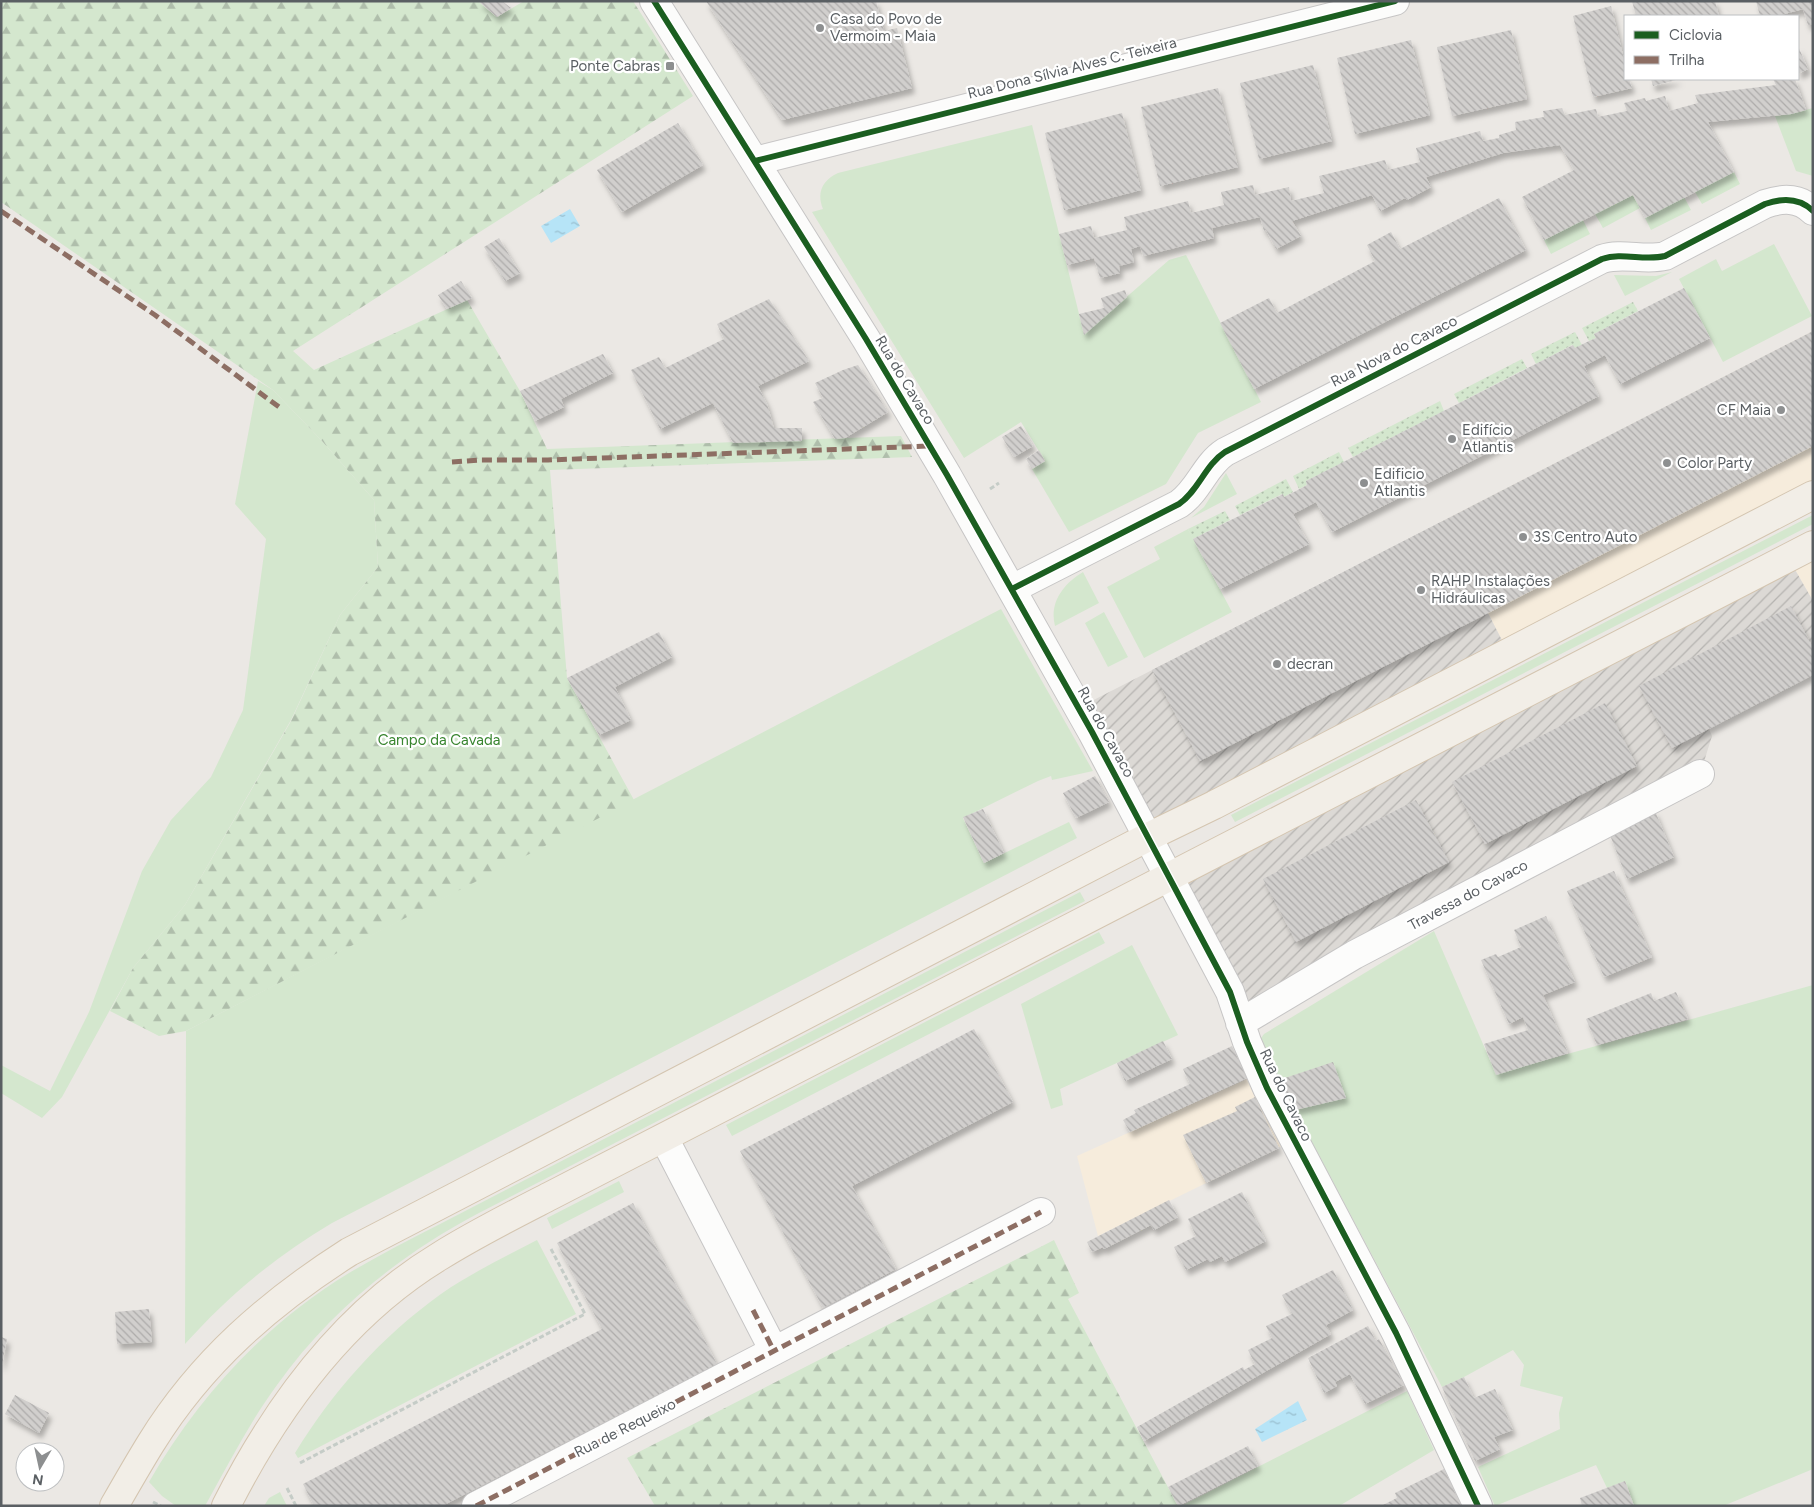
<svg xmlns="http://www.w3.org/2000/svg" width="1814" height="1507" viewBox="0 0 1814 1507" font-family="Figtree,sans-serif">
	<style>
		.commercial { fill: #f6ecdc }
		.industrial { fill: url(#industrial-furrows) }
		.grass { fill: #d4e7ce }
		.forest { fill: url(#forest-firs) }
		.garden { fill: url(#garden-dots) }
		.water { fill: url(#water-ripples) }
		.building { fill: url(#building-back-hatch); filter: url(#shadow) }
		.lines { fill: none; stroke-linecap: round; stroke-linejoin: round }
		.minor-casing { stroke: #c6c5c5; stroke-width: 30 }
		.major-casing { stroke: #d4c5b0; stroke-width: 30 }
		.path { stroke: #c5ccc7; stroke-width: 3; stroke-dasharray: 5 2.5; stroke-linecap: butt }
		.minor { stroke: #fcfcfb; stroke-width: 28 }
		.major { stroke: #f2eee7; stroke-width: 28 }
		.quiet { stroke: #8d6e63; stroke-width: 5; stroke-dasharray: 10 5; stroke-linecap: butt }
		.cycleway-casing { stroke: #fff; stroke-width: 9 }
		.cycleway { stroke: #1b5e20; stroke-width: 6 }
		.poi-dot { fill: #8d8f90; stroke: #fff; stroke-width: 2 }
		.labels { text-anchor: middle; stroke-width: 4.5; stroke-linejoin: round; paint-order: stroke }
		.poi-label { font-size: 15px; fill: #5a5f63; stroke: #fff; text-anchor: start }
		.street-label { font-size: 15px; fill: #5a5f63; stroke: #fff }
		.park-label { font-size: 15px; fill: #38852f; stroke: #fff }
	</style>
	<defs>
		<pattern id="industrial-furrows" width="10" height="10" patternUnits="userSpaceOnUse" patternTransform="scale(1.25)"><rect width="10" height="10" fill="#dcd9d5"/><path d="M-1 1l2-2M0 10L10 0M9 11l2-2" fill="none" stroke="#b5b3b0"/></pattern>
		<pattern id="forest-firs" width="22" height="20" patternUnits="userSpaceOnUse" patternTransform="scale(1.25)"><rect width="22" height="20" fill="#d4e7ce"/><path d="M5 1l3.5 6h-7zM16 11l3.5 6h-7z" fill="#afbeab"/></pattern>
		<pattern id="garden-dots" width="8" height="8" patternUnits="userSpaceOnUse" patternTransform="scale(1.25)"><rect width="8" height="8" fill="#d4e7ce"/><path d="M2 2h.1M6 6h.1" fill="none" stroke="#afbeab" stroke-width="1.8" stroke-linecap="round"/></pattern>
		<pattern id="water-ripples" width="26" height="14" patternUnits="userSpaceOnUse" patternTransform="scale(1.25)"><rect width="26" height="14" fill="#b6e4f7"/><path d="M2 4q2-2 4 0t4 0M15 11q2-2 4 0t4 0" fill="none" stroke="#97bccc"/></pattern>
		<pattern id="building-back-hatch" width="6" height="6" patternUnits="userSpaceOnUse" patternTransform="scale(1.25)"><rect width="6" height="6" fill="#d1cfcd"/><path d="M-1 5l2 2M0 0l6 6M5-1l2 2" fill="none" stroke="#adabaa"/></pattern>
		<filter id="shadow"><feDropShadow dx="3" dy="5.5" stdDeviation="2.5" flood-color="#0004"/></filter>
	</defs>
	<rect width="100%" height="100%" fill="#ebe8e4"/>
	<path class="commercial" d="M1813,331V492L1507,650L1441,522Z
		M1813,550V601L1790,561Z
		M1256,1075L1290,1142L1098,1236L1077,1156Z"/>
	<path class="industrial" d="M1441,522L1507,650L1151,834L1082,706Z
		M1790,561L1813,601V675L1709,729L1712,736L1702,768L1242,1020L1175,879Z"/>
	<path class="grass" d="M1813,108V176L1796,171L1775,116L1791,114Z
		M1032,125L1084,334L1169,260L1186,255L1261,402L1198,433L1166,484L1069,532L1032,469L1045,461L1021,422L964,458L812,212L823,209C816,192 823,180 838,173Z
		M1734,172L1740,184L1702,204L1695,192Z
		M1633,195L1640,208L1603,228L1595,214Z
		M1684,197L1691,210L1651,230L1645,218Z
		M1583,220L1590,234L1551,254L1544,240Z
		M1774,244L1812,316L1723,362L1679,279L1716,259L1722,271Z
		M1672,272L1625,296L1614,275L1656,276Z
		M258,381L273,390L322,441L374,500L378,567L340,615L291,720L185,905L133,968L62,1097L42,1118L1,1093V1065L50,1091L89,1012L142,871L171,820L211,777L243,710L266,539L235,504Z
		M1226,473L1237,494L1191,518L1204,507Z
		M1813,515V524L1235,822L1231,815Z
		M1188,529L1232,612L1144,658L1107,587L1160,559L1154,547Z
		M1083,572L1099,603L1055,626C1049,603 1063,584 1083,572Z
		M1001,609L1093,771L1052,780L1051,776L1038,781L963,818L984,863L1069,822L1077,838L332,1223C276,1256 228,1296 185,1344L186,1031Z
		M1104,612L1128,657L1108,667L1085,623Z
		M1080,892L1085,901L477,1214C398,1256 329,1312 277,1385C249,1423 228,1465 205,1506H176L162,1496L149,1482C198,1397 265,1324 349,1273C379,1255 411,1239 442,1223Z
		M1434,931L1496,1074L1813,985V1469L1723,1506H1634L1625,1481L1607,1488L1596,1465L1495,1506L1478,1467L1560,1429L1559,1413L1563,1397L1520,1386L1524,1365L1513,1350L1464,1377L1442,1387L1295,1110L1346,1098L1333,1063L1279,1080L1261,1038L1264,1034Z
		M1099,932L1105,943L732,1136L726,1125Z
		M1132,945L1178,1035L1060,1089L1063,1105L1051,1109L1021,1004Z
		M619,1181L624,1192L552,1229L547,1218Z
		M537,1240L576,1314L298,1458L295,1453C333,1391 381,1337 441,1294C471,1273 505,1257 537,1240Z
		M1407,1391L1434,1450L1339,1506H1181Z
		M280,1492L287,1506H264L269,1498Z"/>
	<path class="forest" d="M1,1H478L497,17L524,1H633L693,96L293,351L314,370L467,300L520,391L547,449L901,436L912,457L550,470L567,678L634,800L186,1031L159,1036L110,1011L133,968L185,905L291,721L340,615L378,567L374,500L322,441L273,390L1,202Z
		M1054,1240L1079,1293L1068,1299L1178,1506H655L627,1458Z"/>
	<path class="garden" d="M1633,302L1638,311L1594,334L1596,338L1589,341L1582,328Z
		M1575,332L1582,345L1575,348L1572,345L1536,364L1531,354Z
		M1522,359L1527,368L1459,403L1454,394Z
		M1440,401L1444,411L1353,457L1348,448Z
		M1339,452L1344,462L1306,481L1307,485L1299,489L1293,476Z
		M1286,479L1293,492L1284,497L1282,494L1240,515L1235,506Z
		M1225,511L1230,520L1193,539L1188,529Z"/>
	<path class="water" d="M570,209L580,226L551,243L541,226Z
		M1298,1401L1307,1420L1262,1442L1255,1429Z"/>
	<path class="building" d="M478,1H502L511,8L497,17Z
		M706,1H876L884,31L897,28L912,88L782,120Z
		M1632,1H1715L1719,16H1636Z
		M1756,1H1813V24L1808,25L1803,9L1777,16H1760Z
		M1611,6L1625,63V79H1629L1632,88L1593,97L1573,16Z
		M1511,30L1527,99L1452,116L1437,47Z
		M1411,40L1430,115L1355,134L1337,58Z
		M1798,46L1808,69L1798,74Z
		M1313,65L1332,141L1259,159L1240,83Z
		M1651,79H1680L1653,86Z
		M1773,79H1795L1806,110L1791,114L1708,122L1734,172L1645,218L1633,195L1544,240L1522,197L1574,170L1560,145L1503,153L1426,177L1431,187L1407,200L1405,198L1380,211L1372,195L1292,221L1301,236L1276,249L1266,230L1264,231L1260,217L1212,228L1214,238L1143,256L1140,246L1131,249L1134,262L1119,266L1120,273L1100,278L1094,258L1067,265L1059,234L1091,226L1094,238L1127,230L1124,217L1188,201L1191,213L1224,205L1221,192L1253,185L1255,195L1289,187L1291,201L1324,193L1319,176L1385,160L1388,170L1420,162L1416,148L1480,131L1483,141L1499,138V135L1516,130L1515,122L1544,117L1543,111L1562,108L1565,115L1596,109L1598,117L1627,111L1624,103L1645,98L1646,101L1665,96L1669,111L1698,103L1695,95L1776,85Z
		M1218,88L1238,167L1160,186L1141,107Z
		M1122,113L1141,190L1064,210L1045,133Z
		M678,123L703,165L622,212L597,170Z
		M1499,198L1526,250L1254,389L1220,323L1269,298L1277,313L1375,261L1367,245L1391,232L1400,249Z
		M499,238L520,273L505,281L484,247Z
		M461,281L472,298L447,309L438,295Z
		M1684,288L1710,338L1620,384L1605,355L1584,366L1599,396L1332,532L1316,502L1293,514L1309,544L1220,589L1193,539L1283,494L1284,497L1296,491L1307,485L1306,481L1573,345L1575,348L1589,341L1596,338L1594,334Z
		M1125,290L1127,297L1084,335L1079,314L1104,308L1101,298Z
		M769,299L809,361L758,386L767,404L774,428H802V441L733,443L713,403L660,429L631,370L659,357L665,368L724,339L717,324Z
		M1813,331V446L1200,761L1152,670Z
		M603,354L613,373L561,399L564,407L535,421L520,391Z
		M858,365L888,412L845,438L835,439L813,402L823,398L815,383L843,370Z
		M1021,426L1033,446L1014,457L1002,437Z
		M1039,450L1045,461L1032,469L1026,459Z
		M1791,606L1813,648V675L1672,748L1639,686Z
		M659,632L672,657L615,687L631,720L599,735L567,678Z
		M1605,703L1637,766L1485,844L1452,782Z
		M1095,776L1109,802L1076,818L1063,793Z
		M1416,800L1449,862L1296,942L1263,879Z
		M983,809L1004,853L984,863L963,817Z
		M1655,811L1674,857L1627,879L1610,835Z
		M1614,871L1652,957L1604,977L1567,891Z
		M1546,916L1575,982L1543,995L1568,1053L1496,1075L1484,1044L1528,1030L1523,1017L1509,1024L1481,960L1496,954L1498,957L1521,947L1514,930Z
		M1676,992L1688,1019L1597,1045L1586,1019L1651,993L1654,1001Z
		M974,1029L1013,1102L852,1186L896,1269L823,1308L740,1151Z
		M1163,1041L1172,1059L1125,1081L1117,1063Z
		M1232,1046L1247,1078L1130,1132L1123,1120L1136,1113L1134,1110L1190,1084L1183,1069Z
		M1333,1062L1346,1098L1295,1110L1279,1080Z
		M1255,1097L1279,1148L1206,1183L1183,1135L1237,1111L1235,1107Z
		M1242,1192L1266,1241L1225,1262L1222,1256L1210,1262L1208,1259L1186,1270L1174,1247L1196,1236L1188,1219Z
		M1169,1200L1178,1217L1154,1230L1151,1225L1104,1249L1103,1247L1092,1252L1087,1242Z
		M633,1203L717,1364L442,1506H314L303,1484L602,1329L557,1243Z
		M1333,1270L1353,1310L1326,1325L1331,1334L1144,1441L1137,1427L1243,1367L1244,1370L1255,1364L1248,1350L1272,1338L1266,1326L1292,1314L1282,1295Z
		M149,1309L152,1342L117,1344L115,1312Z
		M1368,1326L1376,1341L1379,1339L1404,1385L1365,1404L1350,1374L1335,1382L1337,1386L1324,1393L1308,1358Z
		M1,1337L7,1339L2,1365H1Z
		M1464,1377L1474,1398L1495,1389L1513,1430L1494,1437L1500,1449L1475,1461L1442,1387Z
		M15,1395L49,1413L39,1433L5,1414Z
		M1248,1446L1258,1466L1178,1506L1168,1487Z
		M1444,1469L1461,1506H1381L1397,1498L1395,1493Z
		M1625,1481L1634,1506H1582L1580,1498Z"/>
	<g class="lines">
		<defs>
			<path id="minor" d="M654,1L866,339L947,475L1092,732L1230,992L1247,1042L1267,1088L1396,1333L1478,1506
				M755,161L1395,1
				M1012,589L1179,504C1199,490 1205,465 1225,452L1602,259C1622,252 1644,261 1665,256L1765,204C1782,198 1799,197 1813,211
				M1240,1023L1354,955L1700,774
				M664,1138L774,1351
				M476,1506L1041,1212"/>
			<path id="major" d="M114,1506C126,1485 138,1464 151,1443C201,1362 269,1303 349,1252L1148,837L1214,805L1813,495
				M226,1506C276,1407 344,1314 440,1256C475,1234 513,1215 550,1196L1813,545"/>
		</defs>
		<use href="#minor" class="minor-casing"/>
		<use href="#major" class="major-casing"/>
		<path class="path" d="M990,489L999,483
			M300,1463L585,1314L550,1247
			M287,1488L296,1506
			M153,1502L161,1506"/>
		<use href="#minor" class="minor"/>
		<use href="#major" class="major"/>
		<path class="quiet" d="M1,211L155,315L279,407
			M452,462L480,460H548L930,446
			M753,1310L774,1351
			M476,1506L1041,1212"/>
		<defs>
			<path id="cycleway" d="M654,1L866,339L947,475L1092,732L1230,992L1247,1042L1267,1088L1396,1333L1478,1506
				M755,161L1395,1
				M1012,589L1179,504C1199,490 1205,465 1225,452L1602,259C1622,252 1644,261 1665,256L1765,204C1782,198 1799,197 1813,211"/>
		</defs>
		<use href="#cycleway" class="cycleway-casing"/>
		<use href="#cycleway" class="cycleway"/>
	</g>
	<g class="poi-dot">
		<circle cx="820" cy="28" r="5"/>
		<rect x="665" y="61" width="10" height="10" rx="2.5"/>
		<circle cx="1781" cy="410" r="5"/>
		<circle cx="1452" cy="439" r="5"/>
		<circle cx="1667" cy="463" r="5"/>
		<circle cx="1364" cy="483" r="5"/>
		<circle cx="1523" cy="537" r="5"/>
		<circle cx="1421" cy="590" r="5"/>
		<circle cx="1277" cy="664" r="5"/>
	</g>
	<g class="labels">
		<g class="poi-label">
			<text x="830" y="24">Casa do Povo de<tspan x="830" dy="17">Vermoim - Maia</tspan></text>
			<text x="660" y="71" text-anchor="end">Ponte Cabras</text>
			<text x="1771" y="415" text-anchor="end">CF Maia</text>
			<text x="1462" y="435">Edifício<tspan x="1462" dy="17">Atlantis</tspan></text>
			<text x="1677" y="468">Color Party</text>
			<text x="1374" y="479">Edificio<tspan x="1374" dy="17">Atlantis</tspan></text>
			<text x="1533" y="542">3S Centro Auto</text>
			<text x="1431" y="586">RAHP Instalações<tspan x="1431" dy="17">Hidráulicas</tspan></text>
			<text x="1287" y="669">decran</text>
		</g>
		<g class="street-label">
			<text transform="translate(1072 68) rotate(-14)" y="5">Rua Dona Sílvia Alves C. Teixeira</text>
			<text transform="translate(1394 351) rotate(-27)" y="5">Rua Nova do Cavaco</text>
			<text transform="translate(905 380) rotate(59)" y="5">Rua do Cavaco</text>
			<text transform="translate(1106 732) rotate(61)" y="5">Rua do Cavaco</text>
			<text transform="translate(1468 895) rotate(-28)" y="5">Travessa do Cavaco</text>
			<text transform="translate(1286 1095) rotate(64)" y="5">Rua do Cavaco</text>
			<text transform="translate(625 1428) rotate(-27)" y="5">Rua de Requeixo</text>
		</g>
		<g class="park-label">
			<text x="439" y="745">Campo da Cavada</text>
		</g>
	</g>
	<rect width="1814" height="1507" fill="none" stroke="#5a5f63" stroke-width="5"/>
	<rect x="1624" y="15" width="175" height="65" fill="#ffffff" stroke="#bdbfc1"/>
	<rect x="1634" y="31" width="25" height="8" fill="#1b5e20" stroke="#bdbfc1"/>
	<text x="1669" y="40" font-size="15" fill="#5a5f63">Ciclovia</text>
	<rect x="1634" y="56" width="25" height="8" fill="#8d6e63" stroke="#bdbfc1"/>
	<text x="1669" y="65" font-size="15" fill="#5a5f63">Trilha</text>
	<g transform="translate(40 1467) rotate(189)"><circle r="24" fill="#ffffff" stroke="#bdbfc1"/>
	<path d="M0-4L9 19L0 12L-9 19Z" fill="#8d8f90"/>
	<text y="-8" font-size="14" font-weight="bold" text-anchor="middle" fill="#5a5f63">N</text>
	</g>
</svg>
